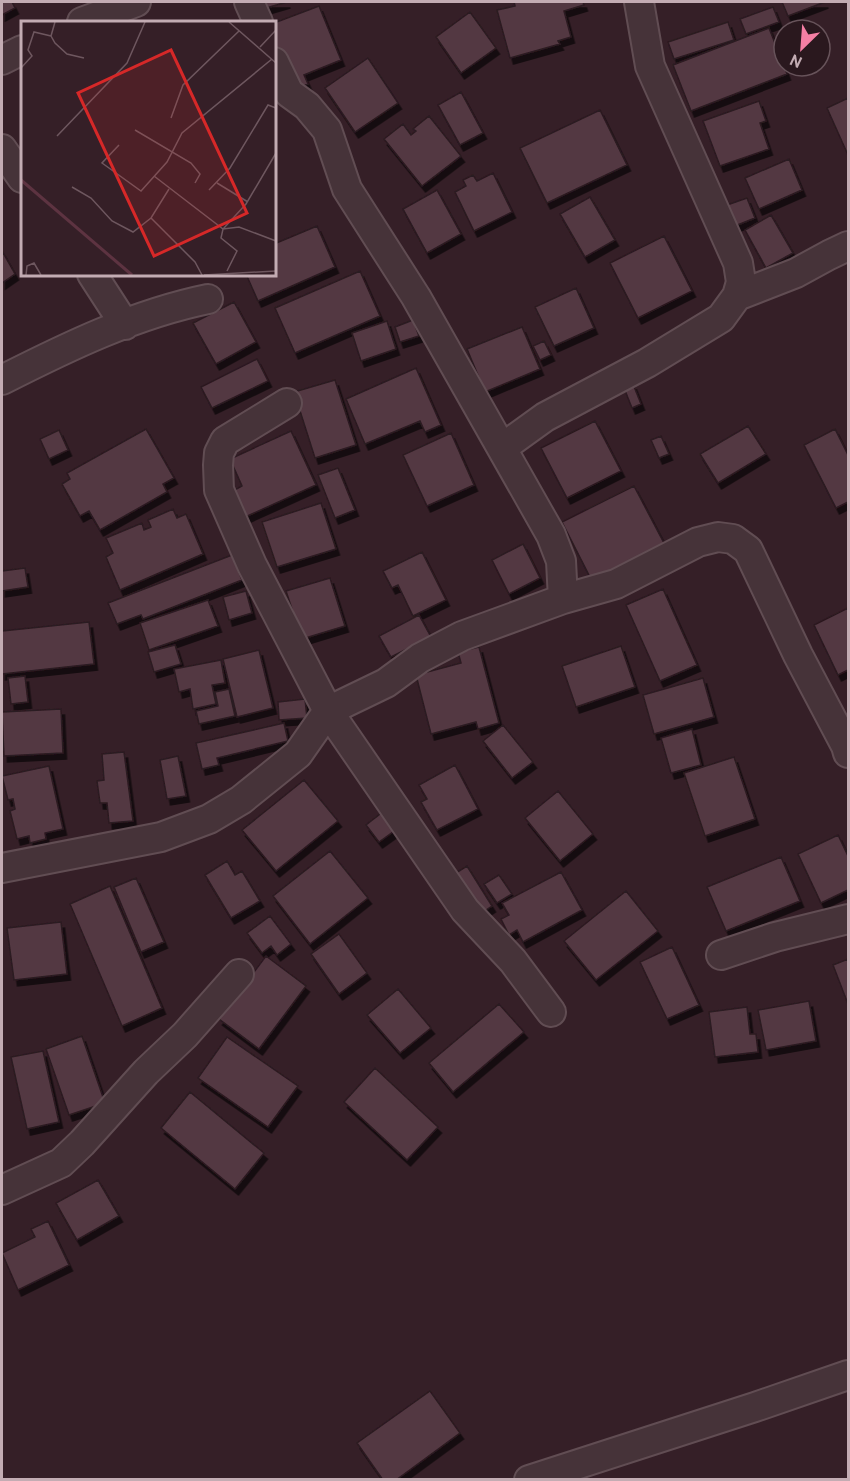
<svg xmlns="http://www.w3.org/2000/svg" width="850" height="1481" viewBox="0 0 850 1481" font-family="Overpass,sans-serif">
	<style>
		.building { fill: #533842; stroke: #2c1a20; stroke-width: 1.5; filter: url(#shadow) }
		.lines { fill: none; stroke-linecap: round; stroke-linejoin: round }
		.minor-casing { stroke: #614d53; stroke-width: 32 }
		.minor { stroke: #463339; stroke-width: 28 }
		.inset-river { fill: none; stroke: #5d3341; stroke-width: 3 }
		.inset-road { fill: none; stroke: #6e575f; stroke-width: 1.5 }
		.view { fill: #d62828; fill-opacity: 0.15; stroke: #d62828; stroke-width: 3 }
		.inset-edge { fill: none; stroke: #c3acb3; stroke-width: 3 }
	</style>
	<defs>
		<filter id="shadow"><feDropShadow dx="3.5" dy="6" stdDeviation="0" flood-color="#0009"/></filter>
	</defs>
	<rect width="100%" height="100%" fill="#351f27"/>
	<path class="building" d="M2,2H12L15,8L2,15Z
		M256,2H287L259,10Z
		M514,2H583L584,5L564,11L571,37L558,41L560,44L510,58L497,10L515,6Z
		M782,2H825L788,16Z
		M319,6L341,60L304,75L308,84L290,91L274,55V23Z
		M773,7L779,22L746,34L740,19Z
		M470,12L496,48L461,73L436,37Z
		M728,22L734,40L674,59L668,42Z
		M769,28L787,74L691,111L673,65Z
		M368,58L398,103L355,132L325,88Z
		M461,92L483,133L460,145L438,105Z
		M848,98V155L827,108Z
		M759,101L766,121L760,123L769,149L720,166L703,121Z
		M600,110L627,165L547,203L520,148Z
		M429,116L461,156L422,186L384,139L403,124L411,135L416,131L413,129Z
		M789,159L802,190L759,209L745,178Z
		M493,173L512,212L474,231L455,192L466,186L463,180L473,175L477,181Z
		M437,190L461,234L427,253L403,209Z
		M590,197L615,240L585,257L560,214Z
		M747,198L755,218L735,226L727,205Z
		M771,215L793,253L766,268L745,230Z
		M317,226L335,267L258,301L246,274H274V244Z
		M664,236L692,291L638,318L610,263Z
		M2,251L15,274L2,283Z
		M360,271L380,316L295,353L275,308Z
		M576,288L594,328L554,346L535,307Z
		M234,302L256,342L216,364L193,323Z
		M413,320L419,336L400,342L395,327Z
		M387,321L396,349L361,361L352,333Z
		M522,327L540,369L485,392L467,349Z
		M544,341L551,355L540,360L533,346Z
		M257,359L268,381L212,408L201,387Z
		M416,368L441,425L425,432L420,421L365,444L346,399Z
		M335,380L356,445L315,458L294,392Z
		M633,384L641,404L632,408L624,388Z
		M595,421L621,471L567,498L541,448Z
		M748,426L766,454L718,483L700,454Z
		M146,429L174,478L163,484L167,492L100,530L89,511L80,516L62,484L70,479L67,473Z
		M835,429L848,455V502L836,508L804,445Z
		M59,430L68,450L49,459L40,439Z
		M291,431L316,485L243,518L231,492L242,486L230,459Z
		M451,433L474,485L427,506L403,455Z
		M661,436L669,454L659,458L651,440Z
		M338,468L355,510L335,518L318,475Z
		M634,486L665,545L592,581L562,522Z
		M321,503L336,549L277,567L262,522Z
		M173,509L177,518L186,514L203,554L120,590L106,557L113,553L106,538L142,523L144,530L151,527L148,520Z
		M523,544L540,578L509,594L492,560Z
		M422,552L446,600L413,616L398,585L392,588L383,571Z
		M232,555L242,580L143,619L141,615L117,624L108,603Z
		M25,568L28,587L2,591V571Z
		M330,578L345,626L302,639L286,591Z
		M663,589L697,665L660,681L626,605Z
		M246,591L252,613L229,620L223,597Z
		M208,600L218,626L149,650L140,623Z
		M848,608V670L838,675L814,625Z
		M419,615L431,637L391,657L379,636Z
		M89,622L94,664L2,674V631Z
		M175,645L181,664L154,672L148,652Z
		M621,646L635,687L576,707L562,666Z
		M479,647L499,723L478,729L476,722L431,734L416,675L461,663L458,652Z
		M259,650L273,708L237,717L223,659Z
		M221,660L225,683L212,685L216,704L193,709L190,689L179,692L174,669Z
		M25,676L28,702L11,704L8,678Z
		M703,678L714,717L654,734L643,695Z
		M229,689L235,716L199,724L196,711L218,706L215,692Z
		M305,699L307,718L279,720L278,702Z
		M61,709L63,753L4,756L2,712Z
		M284,723L288,741L217,758L219,765L202,769L196,743Z
		M503,725L533,762L512,778L483,741Z
		M692,729L701,765L671,773L661,738Z
		M124,752L133,821L109,823L107,803H100L97,781L104,780L102,754Z
		M178,756L186,796L167,799L160,760Z
		M734,757L755,819L705,836L684,773Z
		M455,765L478,809L437,830L421,802L427,799L419,785Z
		M49,766L63,829L45,833L46,839L30,843L29,836L17,839L10,811L15,809L13,799L8,800L2,776Z
		M304,780L338,821L276,871L242,830Z
		M558,791L593,834L560,861L525,818Z
		M384,811L397,829L379,842L366,825Z
		M838,835L848,856V890L821,903L798,854Z
		M330,851L368,898L310,944L273,896Z
		M781,857L800,901L726,931L707,887Z
		M227,861L235,875L242,871L260,901L231,918L205,875Z
		M467,866L492,906L477,916L451,876Z
		M561,872L582,910L523,942L517,930L509,935L501,919L509,915L502,903Z
		M499,875L512,894L497,903L484,884Z
		M136,878L164,942L141,952L114,887Z
		M110,886L162,1008L122,1026L70,904Z
		M626,891L658,931L596,980L564,941Z
		M270,916L291,944L277,955L271,946L262,953L247,933Z
		M61,922L67,974L14,980L7,928Z
		M339,934L367,973L339,994L311,954Z
		M672,947L699,1005L667,1019L640,962Z
		M266,956L306,986L259,1049L219,1019Z
		M848,959V1004L833,965Z
		M398,989L431,1028L400,1053L367,1015Z
		M809,1001L816,1041L766,1050L758,1010Z
		M499,1004L524,1032L453,1092L429,1063Z
		M747,1007L750,1034H756L758,1052L715,1057L709,1012Z
		M82,1036L105,1103L69,1115L46,1049Z
		M227,1037L298,1086L268,1127L198,1078Z
		M43,1051L59,1122L27,1129L11,1057Z
		M375,1068L438,1127L407,1160L344,1102Z
		M190,1092L264,1153L235,1189L161,1128Z
		M98,1180L119,1216L77,1240L56,1203Z
		M48,1221L69,1265L18,1290L2,1253L35,1237L31,1229Z
		M430,1391L460,1433L396,1480H383L357,1443Z"/>
	<g class="lines">
		<defs>
			<path id="minor" d="M249,2L258,22
				M82,22L136,2
				M2,60L22,50
				M274,62L289,93L307,106L327,130L347,189L416,297L551,535L561,561L563,599
				M2,149L22,178
				M92,274L125,325
				M737,296L796,273L829,255L848,246
				M2,380C67,347 135,314 208,299
				M287,403L225,441L219,453L218,465L219,490L252,565L328,711L465,910L513,961L551,1012
				M502,448L545,417L647,363L721,318L737,296L741,282L738,263L650,66L639,2
				M2,868L161,837L209,819L241,800L298,754L328,711L386,683L420,658L462,636L563,599L616,584L698,542L718,537L733,539L748,550L798,655L846,746L848,753
				M721,955L775,937L848,919
				M2,1190L61,1163L82,1143L146,1072L185,1035L239,974
				M529,1480L755,1407L848,1375"/>
		</defs>
		<use href="#minor" class="minor-casing"/>
		<use href="#minor" class="minor"/>
	</g>
	<g transform="translate(21 21)">
		<rect width="255" height="255" fill="#351f27"/>
		<path class="inset-river" d="M0,159L111,254"/>
		<path class="inset-road" d="M34,1L30,15L34,22L46,33L63,37M208,1L255,42M239,26L255,9M0,47L11,35L7,29L13,11L30,15M150,97L162,64L218,10M114,109L170,142L179,153L174,162M36,115L106,42L124,1M98,124L81,142L120,170L146,141L161,112L251,38M133,155L202,208L218,206L255,220M196,162L227,181M51,166L70,177L91,200L112,211L130,197L148,168M188,169L209,147L247,84L255,87M130,197L174,241L181,254M206,250L216,230L200,217L202,208L225,183L255,132M5,254L6,245L13,242L20,254M183,254L255,250"/>
		<path class="view" d="M150,29L226,192L133,235L57,72Z"/>
		<rect width="255" height="255" class="inset-edge"/>
	</g>
	<rect width="850" height="1481" fill="none" stroke="#c3acb3" stroke-width="6"/>
	<g transform="translate(802 48) rotate(205)"><circle r="28" fill="#2a181e" stroke="#67535a" stroke-width="1.5"/>
	<path d="M0-4.5L10 22L0 15L-10 22Z" fill="#f57fa4"/>
	<text y="-9" font-size="16" font-weight="bold" text-anchor="middle" fill="#c3acb3">N</text>
	</g>
</svg>
